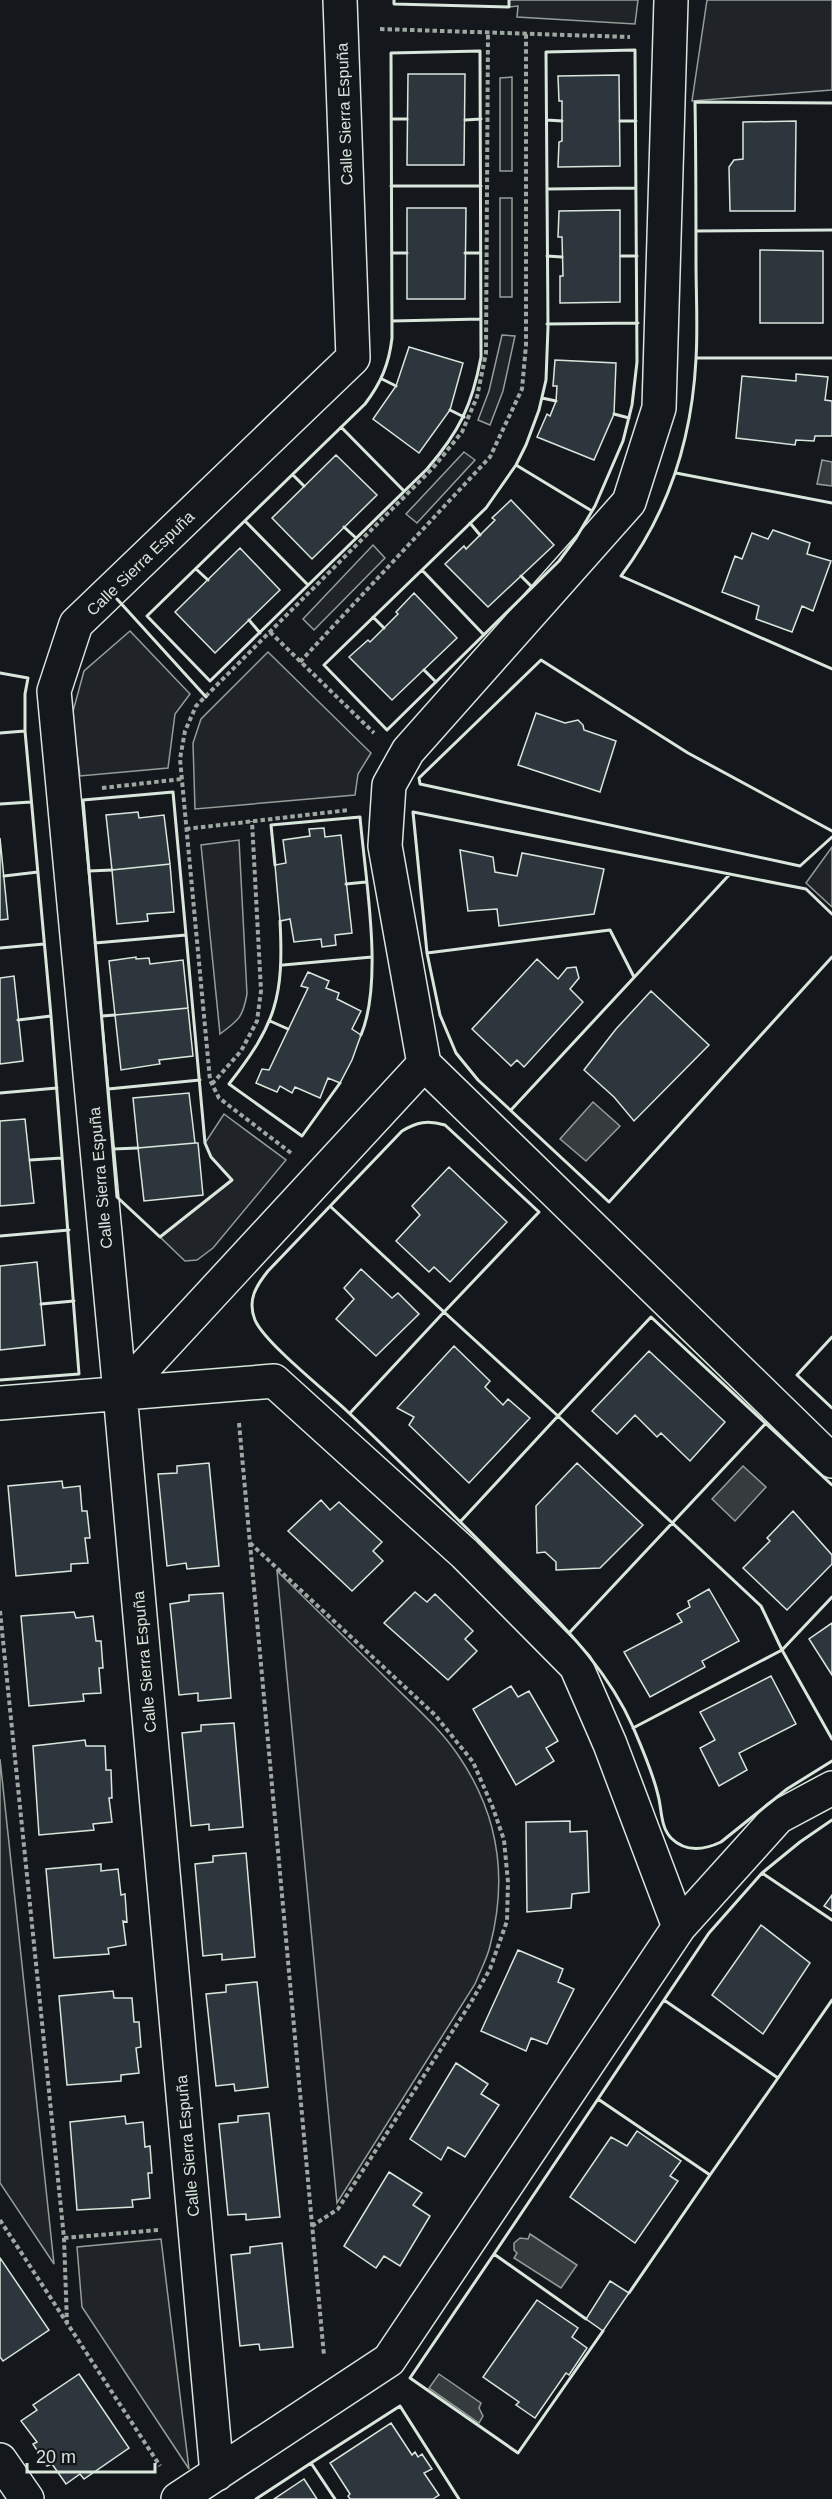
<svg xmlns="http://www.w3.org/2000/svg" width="832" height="2499" viewBox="0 0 832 2499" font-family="Helvetica,sans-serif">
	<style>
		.green { fill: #202428; stroke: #939e99; stroke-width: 1.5 }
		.water { fill: #363b3e; stroke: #939e99; stroke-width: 1.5 }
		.building { fill: #2c363c; stroke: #d8e6dc; stroke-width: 1.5 }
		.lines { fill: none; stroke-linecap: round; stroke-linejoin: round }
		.minor-casing { stroke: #d8e6dc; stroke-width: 36 }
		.path { stroke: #9da8a2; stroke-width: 4; stroke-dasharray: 4.5 3; stroke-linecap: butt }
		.minor { stroke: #14181c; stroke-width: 33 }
		.wall { stroke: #d8e6dc; stroke-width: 3 }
		.labels { text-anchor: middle; stroke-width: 4.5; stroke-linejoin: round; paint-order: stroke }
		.street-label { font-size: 16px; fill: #d8e6dc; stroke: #14181c }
	</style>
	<rect width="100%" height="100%" fill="#14181c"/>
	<path class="green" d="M509,0H638L635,24L517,17L518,6L509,7Z
		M707,0H832V90L692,101Z
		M512,77V171H500V78Z
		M500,198H512V297H500Z
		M502,335L515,336L503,391L490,425L478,420L489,391Z
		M464,452L475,460L417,523L406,514Z
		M373,545L385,558L314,630L303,619Z
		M130,631L190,694L175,714L168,768L80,776L72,715L84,671Z
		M268,652L371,753L358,774L355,795L195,809L193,743L201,719Z
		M239,840L247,994C243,1017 239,1020 220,1034L201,845Z
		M832,847V907L806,883Z
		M224,1114L286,1160L213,1248L197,1260L185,1261L160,1237L232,1181L211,1157L205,1143Z
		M277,1571C314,1607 350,1643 387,1679C411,1703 439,1727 458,1755C498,1813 508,1878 490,1946C487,1959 480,1971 475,1984L337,2203Z
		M0,1759L54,2264L0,2183Z
		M161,2239L189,2469L82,2307L77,2247Z"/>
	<path class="water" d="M822,460L832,462V486L817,484Z
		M593,1102L620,1126L586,1161L560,1139Z
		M743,1466L766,1487L735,1521L712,1499Z
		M530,2234L577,2265L561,2288L514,2258L517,2253L514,2250V2243L520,2238L528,2239Z
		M439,2374L481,2403L479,2408L483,2416L479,2423L429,2388Z"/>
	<path class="building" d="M408,74H465L464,165H407Z
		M619,75L620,166L558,167L559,142L562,141V101H559L558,76Z
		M796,121L795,211H730L729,167L734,160L743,159V122Z
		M407,208H466L465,299H407Z
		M620,210V302L560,303V276H563L562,237H558L559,211Z
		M760,250L823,251V323H760Z
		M409,347L463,363L450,410L419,453L373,419L396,386Z
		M555,360L616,363L614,414L594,460L537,437L547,414L550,416L556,401L557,386H553Z
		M796,374L828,377L825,400L832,401V436H815L814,441L796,440L795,445L736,438L742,376L796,381Z
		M336,455L377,495L312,559L272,518Z
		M511,500L554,545L488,607L445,564L464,546L466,549L495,520L492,518Z
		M773,530L810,543L807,554L831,561L813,611L802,606L792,632L756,619L759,606L722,592L735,556L742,559L752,533L768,539Z
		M240,548L280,590L215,653L175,612Z
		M414,593L457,638L392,700L349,657L368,640L370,642L398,614L396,612Z
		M536,713L565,723L578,720L583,725L584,730L616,741L600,792L518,765Z
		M138,812L139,818L164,815L170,864L112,870L106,815Z
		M324,828L325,837L341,835L352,933L335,935L336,945L322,947L321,939L294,942L290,919L280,921L275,865L286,863L283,840L310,836L309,829Z
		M0,838L8,919L0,920Z
		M460,850L493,857L495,872L517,876L522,853L604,869L594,914L499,926L497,909L468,911Z
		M170,864L174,912L147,914L148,921L117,924L112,870Z
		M136,957V959L149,958L150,964L183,960L188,1008L115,1015L109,961Z
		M537,959L558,979L567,968L576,967L579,978L570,989L583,1002L524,1067L517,1060L511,1066L472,1029Z
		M308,972L329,981L326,988L339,993L337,999L361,1011L352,1029L361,1035L352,1060L340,1083L328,1078L320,1098L295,1087L292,1093L280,1086L277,1092L256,1083L262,1069L269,1070L308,988L301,986Z
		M14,976L23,1061L0,1064V978Z
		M651,991L709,1045L634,1121L614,1097L584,1070L616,1029Z
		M188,1008L193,1056L159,1060L160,1064L121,1070L115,1015Z
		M189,1093L195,1143L138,1148L133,1098Z
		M25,1119L34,1203L0,1206V1121Z
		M195,1143H198L203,1195L144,1201L138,1148Z
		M449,1167L507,1222L450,1282L434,1267L429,1272L396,1241L420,1215L412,1206Z
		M37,1262L45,1345L0,1350V1266Z
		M361,1269L392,1298L398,1293L419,1314L376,1356L336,1319L354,1299L344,1288Z
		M454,1346L490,1381L485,1387L503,1405L508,1399L530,1418L469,1483L409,1425L414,1417L397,1408Z
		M649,1351L725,1422L690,1461L661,1433L657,1437L635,1415L617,1434L592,1411Z
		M209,1463L219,1566L187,1569L186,1563L167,1566L158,1474L177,1473V1466Z
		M577,1463L643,1525L600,1568L556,1570V1562L545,1552L537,1553L536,1506Z
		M62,1481L63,1488L80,1486L82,1511H87L90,1538H85L88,1563L71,1564V1571L16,1576L8,1486Z
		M321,1500L330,1510L339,1502L382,1542L373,1551L383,1561L352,1591L288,1531Z
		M793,1511L832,1555V1564L787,1610L743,1568L770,1541L767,1538Z
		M709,1589L739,1641L702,1661L705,1667L650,1697L624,1652L682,1622L677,1614L690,1607L688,1601Z
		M415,1592L427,1602L435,1594L473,1631L465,1639L477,1651L448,1680L384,1623Z
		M223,1593L231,1698L198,1701V1693L179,1695L170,1604L189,1601V1595Z
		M74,1612L76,1618L93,1616L96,1641H101L103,1668H99L101,1693L83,1694L84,1701L29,1706L21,1616Z
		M832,1623V1675L809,1639Z
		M771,1676L796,1724L739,1753L747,1770L719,1786L700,1748L715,1740L700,1712Z
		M511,1686L518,1697L529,1691L558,1741L546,1748L554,1761L516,1785L473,1709Z
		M234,1723L243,1827L209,1830V1824L191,1826L182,1733L201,1731V1725Z
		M85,1740L86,1746H105L106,1770H111L112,1798H109L112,1822L93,1824L94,1830L39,1835L33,1746Z
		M570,1821V1832L587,1831L589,1892L572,1894L571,1908L527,1912L526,1822Z
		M246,1853L255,1957L222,1960V1954L203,1956L195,1864L213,1862V1856Z
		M101,1864V1871L118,1869L121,1895L125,1894L127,1922L123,1921L126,1945L108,1948L109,1954L54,1958L46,1869Z
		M832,1895V1911L824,1906Z
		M761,1925L810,1963L763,2034L712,1995Z
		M518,1950L563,1969L558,1982L574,1989L547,2044L531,2038L526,2051L481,2031Z
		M257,1982L268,2087L235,2091L234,2084L216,2086L206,1994L226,1992V1985Z
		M113,1991L114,1998H132L134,2022H139L141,2047L136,2048L139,2073L121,2075V2081L67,2085L59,1996Z
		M456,2063L488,2084L481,2094L499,2105L465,2157L448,2147L441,2160L410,2139Z
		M269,2113L280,2217L246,2220V2214L228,2215L219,2124L238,2122V2116Z
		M125,2116L126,2124L143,2122L145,2147L150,2146L152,2173H148L150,2198L132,2200L133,2207L77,2210L70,2122Z
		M637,2131L681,2161L670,2176L678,2181L635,2243L570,2197L611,2137L627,2146Z
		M389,2172L422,2193L413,2205L430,2216L400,2266L384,2256L376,2268L344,2246Z
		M282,2243L293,2347L260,2350L259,2344L240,2346L231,2255L250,2253V2247Z
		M0,2258L49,2330L3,2361L0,2357Z
		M610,2281L629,2293L603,2331L586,2319Z
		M537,2300L578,2328L572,2337L587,2348L569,2375L566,2373L535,2418L516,2405L519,2402L483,2377Z
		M79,2374L129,2448L84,2479L80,2474L66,2484L52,2464L47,2466L33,2444L37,2442L21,2421L37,2410L33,2405Z
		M391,2423L412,2455L415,2452L418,2457L422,2454L432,2469L424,2473L439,2495L433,2499H350L348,2496L350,2494L330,2463Z
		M304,2479L317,2499H274Z"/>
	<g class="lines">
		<defs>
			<path id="minor" d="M671,0L659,408L629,502L408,751L389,785L385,846L424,1064L832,1461
				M120,1393L424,1064
				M0,1403L274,1381L465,1554L576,1666L610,1744L679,1927
				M0,2460L27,2499
				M217,2474L120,1393L54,691L76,624L353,358L340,0
				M178,2499L389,2360L679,1927L778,1817L832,1788"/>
		</defs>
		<use href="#minor" class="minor-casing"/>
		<path class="path" d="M380,29L630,37
			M270,632L374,733
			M300,662L490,457L522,389L526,345V34
			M102,788L182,779
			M186,829L349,810
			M212,1084L241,1051L257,1021L261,991L252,821
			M291,1153L219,1098L210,1080L180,759L185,731L196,706L433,468L462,432L477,397L486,353L488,33
			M239,1423L324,2356
			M250,1543L435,1715L473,1762L493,1808L504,1840L508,1882L507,1921L490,1969L470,2004L338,2209L312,2226
			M0,1611L64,2238L67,2323
			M0,2220L160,2466
			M64,2238L158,2230"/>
		<use href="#minor" class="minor"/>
		<path class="wall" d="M394,0V4L509,7V0
			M635,50L637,362L632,405L623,441L595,506L576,538L559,561L387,730L324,665L486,508L516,465L526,445L539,410L546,380L548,327L546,52Z
			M480,51L481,357C472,406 459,432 427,469L210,681L147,616L365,404C381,383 389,364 392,338L391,53Z
			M832,103L695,102C696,155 696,209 696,262C696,294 698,327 696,359C692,438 669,512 621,576L832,669
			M391,119H407
			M465,120L481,119
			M547,120L562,121
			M620,121H636
			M391,186H481
			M547,189L636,188
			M696,231L832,230
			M392,253H407
			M465,253H481
			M547,256L562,257
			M621,256H637
			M392,321L481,319
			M547,324L638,323
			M696,358H832
			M382,379L396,386
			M542,398L556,401
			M450,410L464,417
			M614,414L629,418
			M341,427L404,491
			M516,465L592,511
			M676,473L832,503
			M293,475L304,486
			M245,521L308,585
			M470,523L480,535
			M344,527L356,538
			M196,569L208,580
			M422,570L484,635
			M521,576L532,587
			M117,599L206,697
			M373,617L384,628
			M249,620L260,633
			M424,670L436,682
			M0,673L28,678L25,694V731L51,1016L79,1374L0,1380
			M0,733L25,731
			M173,792L205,1143L211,1157L232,1180L160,1237L117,1197L83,800Z
			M0,804L31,802
			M832,831L688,753L541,660L419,778L420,784L800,866L832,837
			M275,865L271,825L360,817C365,877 384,980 361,1035
			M89,871L112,870
			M4,876L38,872
			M346,884L366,882
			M832,914L806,889L413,812L427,953L440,1015L456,1053L478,1080L609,1202L832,957
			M280,921C284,997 276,1024 229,1084L302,1136L340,1083
			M95,943L186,935
			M0,948L44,944
			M427,953L610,930L634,977
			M283,965L372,957
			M102,1016L115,1015
			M18,1020L51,1016
			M270,1021L288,1029
			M108,1089L200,1080
			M0,1093L57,1088
			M511,1110L730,874
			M113,1149L138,1148
			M30,1160L62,1158
			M331,1207L444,1312L350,1413
			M0,1236L69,1230
			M41,1304L74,1301
			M832,1337L797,1375L832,1408
			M832,1485L651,1317L558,1416L444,1312L539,1212L445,1125C427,1120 417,1122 402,1131L268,1271C256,1286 247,1300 255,1320C265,1343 327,1392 348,1412C411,1471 471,1533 532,1594C571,1633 610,1675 633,1727C642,1748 653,1773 658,1795C662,1809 660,1826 671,1838C686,1853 704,1850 721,1842L787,1789L832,1761
			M460,1522L558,1416L761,1606L782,1650L832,1739
			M570,1632L766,1423
			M633,1728L782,1650L832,1597
			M832,1820L800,1842L762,1873L832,1920
			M762,1873L709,1933L664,2000L778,2078L832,2000
			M664,2000L598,2099L710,2175L778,2078
			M494,2254L410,2378L518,2453L603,2331
			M629,2293L710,2175
			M586,2319L494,2254L598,2099
			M256,2499L311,2463
			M335,2499L311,2463L400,2406L459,2499"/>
	</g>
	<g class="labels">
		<g class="street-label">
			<text transform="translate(344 114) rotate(-92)" y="6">Calle Sierra Espuña</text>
			<text transform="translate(140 563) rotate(-44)" y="6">Calle Sierra Espuña</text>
			<text transform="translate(100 1178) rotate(-95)" y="6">Calle Sierra Espuña</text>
			<text transform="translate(144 1662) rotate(-95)" y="6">Calle Sierra Espuña</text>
			<text transform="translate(187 2146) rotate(-95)" y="6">Calle Sierra Espuña</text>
		</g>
	</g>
	<path d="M27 2463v9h128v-9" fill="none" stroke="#d8e6dc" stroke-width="3"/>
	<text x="36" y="2463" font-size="18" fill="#d8e6dc" stroke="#14181c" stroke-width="4.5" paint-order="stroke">20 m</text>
</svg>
